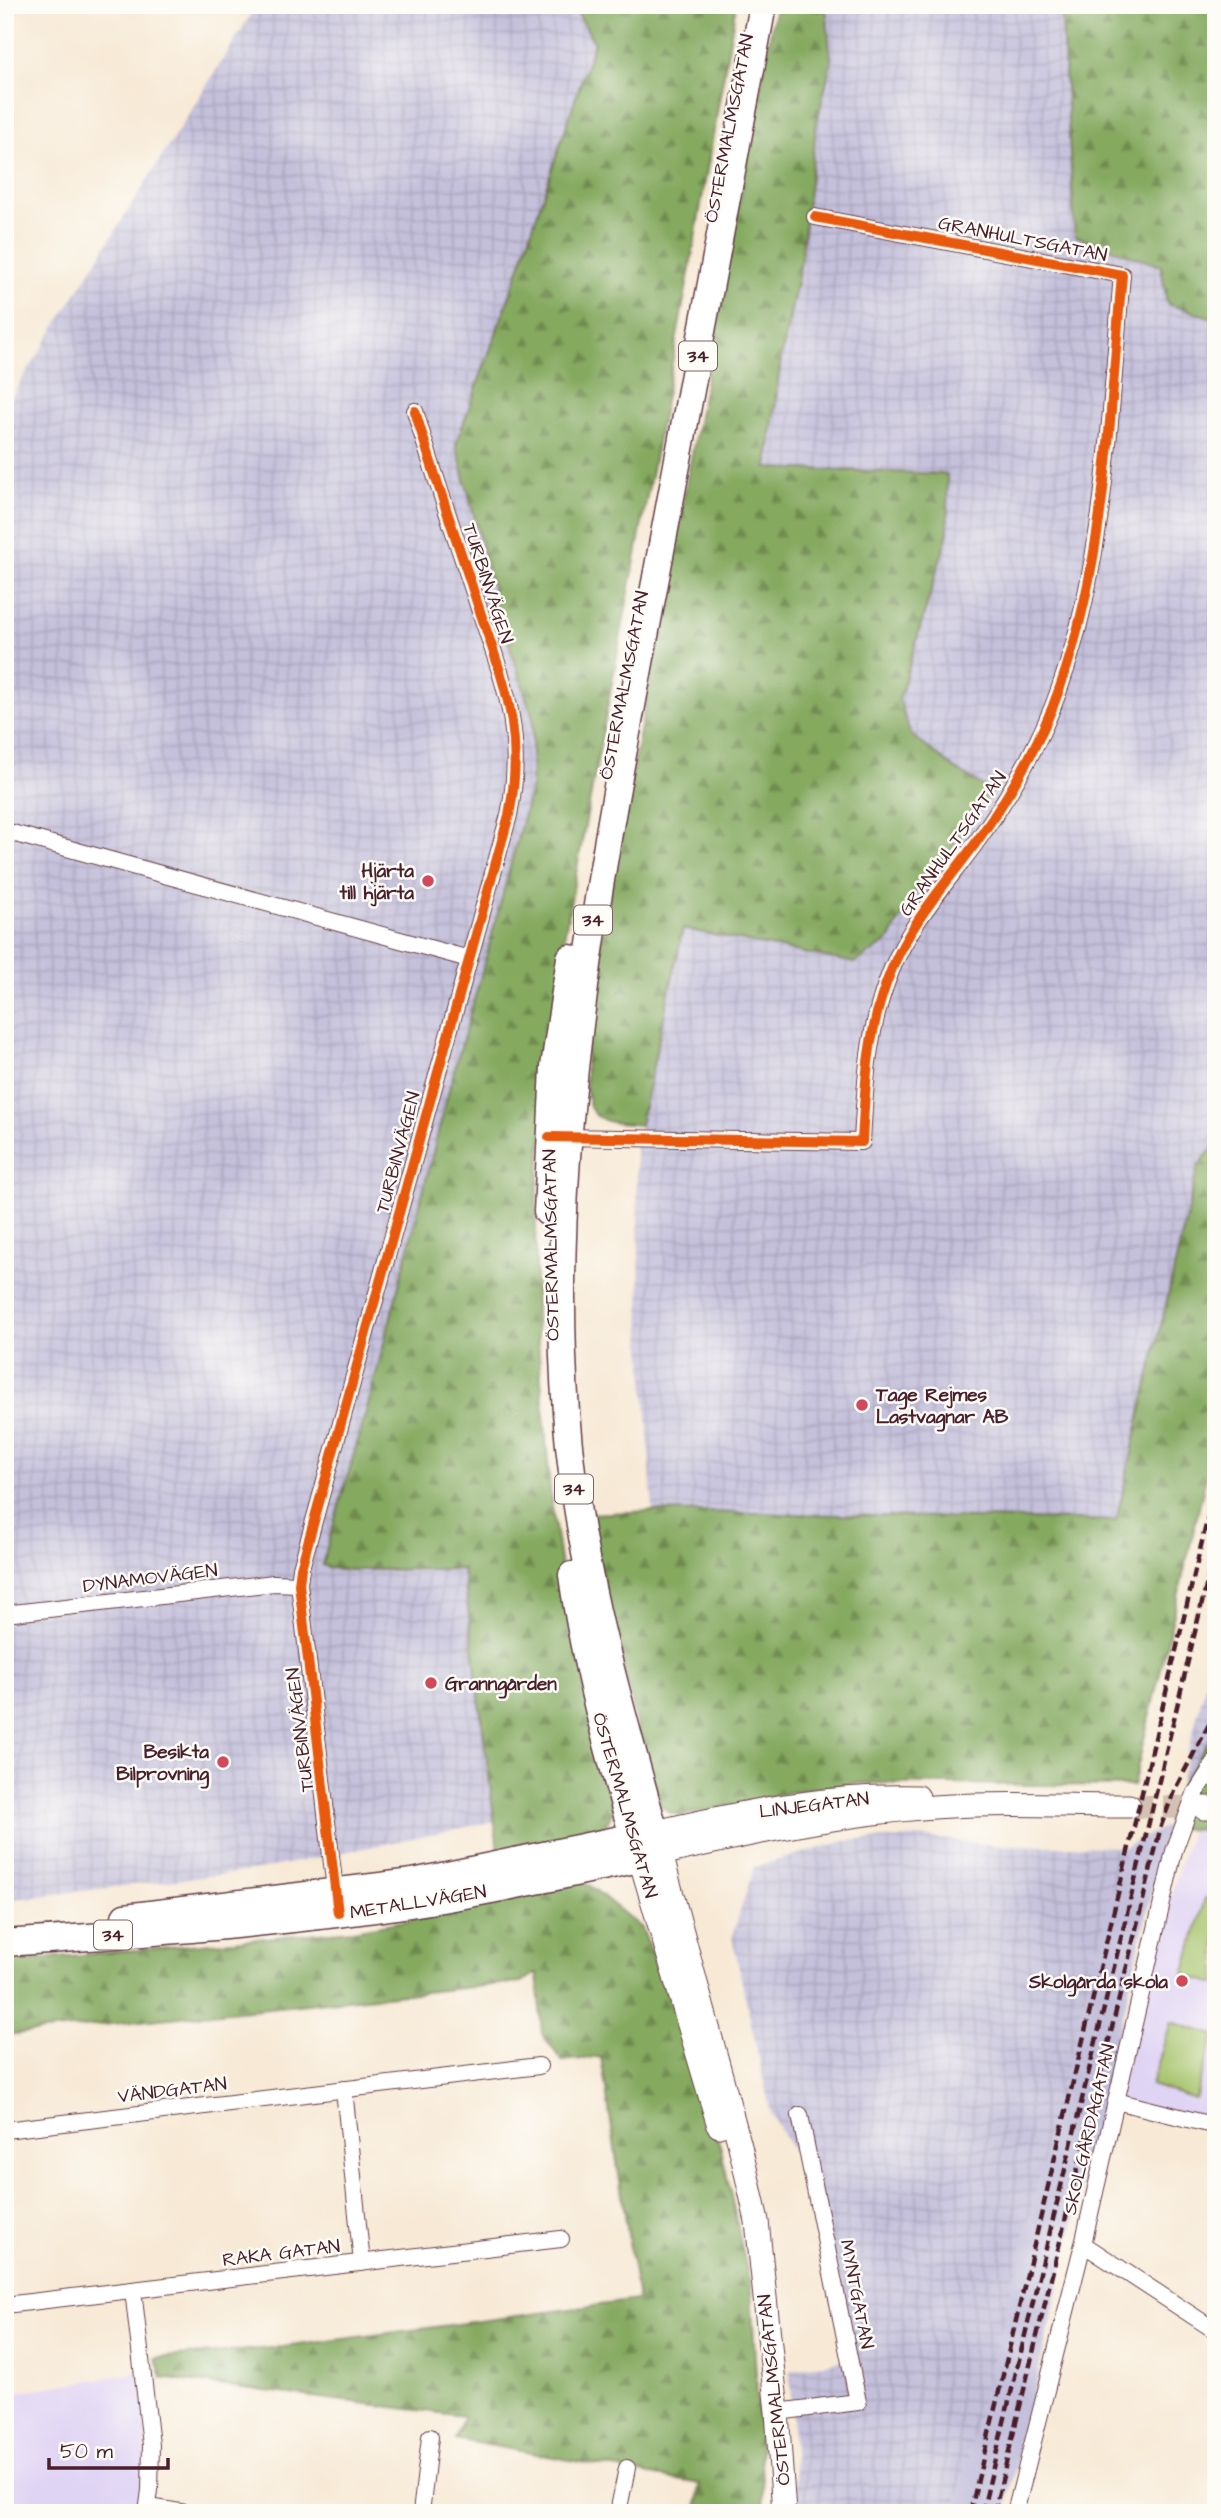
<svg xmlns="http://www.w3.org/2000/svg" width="1221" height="2518" viewBox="0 0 1221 2518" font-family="'Architects Daughter',sans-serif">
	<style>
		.built { fill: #e0d4f4 }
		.industrial { fill: url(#industrial-grid) }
		.railway { fill: #c4c0db }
		.forest { fill: url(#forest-firs); stroke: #676444; stroke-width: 2 }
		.park { fill: #a5c36a; stroke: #78714a; stroke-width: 2 }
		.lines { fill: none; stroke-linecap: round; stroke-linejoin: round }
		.secondary-tunnel { stroke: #d4c1b3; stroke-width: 23; stroke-dasharray: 23 11; stroke-linecap: butt }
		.street-casing { stroke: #643d44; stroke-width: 18 }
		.secondary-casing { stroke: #643d44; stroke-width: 25 }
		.primary-casing { stroke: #643d44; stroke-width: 29 }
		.street { stroke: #fff; stroke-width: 16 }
		.secondary { stroke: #fff; stroke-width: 23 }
		.primary { stroke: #fff; stroke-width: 26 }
		.rail { stroke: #4a1f2b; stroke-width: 4.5; stroke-dasharray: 10 5; stroke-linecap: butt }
		.cycleway-casing { stroke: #fdfcf7; stroke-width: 15 }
		.cycleway { stroke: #e8590c; stroke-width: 10 }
		.poi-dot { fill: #d1495b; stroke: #fdfcf7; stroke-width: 2.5 }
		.labels { text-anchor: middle; stroke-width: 5; stroke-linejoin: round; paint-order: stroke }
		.shield { fill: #fdfcf7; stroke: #806168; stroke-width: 2 }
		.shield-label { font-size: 18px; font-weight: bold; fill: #4a1f2b }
		.street-label { font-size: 19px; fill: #4a1f2b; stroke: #fdfcf7 }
		.poi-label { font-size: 19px; font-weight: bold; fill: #4a1f2b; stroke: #fdfcf7; text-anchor: end }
	</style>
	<defs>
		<pattern id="industrial-grid" width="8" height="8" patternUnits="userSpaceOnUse" patternTransform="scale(1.75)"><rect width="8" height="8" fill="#c4c0db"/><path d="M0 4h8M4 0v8" fill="none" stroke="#aaa5bc"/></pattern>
		<pattern id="forest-firs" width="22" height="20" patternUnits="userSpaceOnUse" patternTransform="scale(1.75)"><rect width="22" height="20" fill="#84a95e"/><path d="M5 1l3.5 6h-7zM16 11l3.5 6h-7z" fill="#6e894e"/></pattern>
	</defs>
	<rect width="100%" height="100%" fill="#fdfcf7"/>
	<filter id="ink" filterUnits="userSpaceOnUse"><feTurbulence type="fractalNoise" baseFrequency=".0143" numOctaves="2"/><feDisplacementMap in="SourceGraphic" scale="14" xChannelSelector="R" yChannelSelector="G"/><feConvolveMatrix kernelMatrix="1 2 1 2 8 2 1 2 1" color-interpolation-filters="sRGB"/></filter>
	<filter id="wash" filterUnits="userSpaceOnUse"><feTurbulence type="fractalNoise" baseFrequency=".00686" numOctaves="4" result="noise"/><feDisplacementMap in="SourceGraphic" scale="28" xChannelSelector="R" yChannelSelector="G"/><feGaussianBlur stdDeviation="1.57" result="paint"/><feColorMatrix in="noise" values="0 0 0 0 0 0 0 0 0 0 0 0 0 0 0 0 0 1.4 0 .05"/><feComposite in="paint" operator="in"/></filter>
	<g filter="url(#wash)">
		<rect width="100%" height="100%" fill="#f7e9d5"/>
		<path class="built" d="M1216,1828V2122L1115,2100L1181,1861L1192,1830Z
			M143,2372L148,2513H5V2394Z"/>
		<path class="industrial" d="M257,5H573L594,42L515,281L456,444L497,607L533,718L531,787L486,958L451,1082L370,1398L322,1565L338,1570L463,1569L495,1821L253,1871L5,1900V407Z
			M826,5H1061L1075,236L1161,266L1167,304L1216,319V1149L1210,1151L1198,1166L1116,1521L653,1511L641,1333L636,1143L683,929L855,963L889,940L915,891L947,855L991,791L954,768L911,734L899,700L948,533L947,474L767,468L781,359L800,267L817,121L831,63Z
			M1216,1641V1730L1179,1788Z
			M923,1837L995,1845L1124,1847L954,2513H797L790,2371L846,2359L798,2160L771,2113L732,1937L754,1867L845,1841Z"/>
		<path class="railway" d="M1168,1825L1005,2513H954L1124,1847Z"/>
		<path class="forest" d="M573,5H736L687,284L565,932L553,1019L536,1207V1317L551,1500L564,1587L614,1800C613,1817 608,1825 593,1834L499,1857L463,1569L338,1570L322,1565L370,1398L451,1082L486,958L531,787L533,718L497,607L456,444L515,281L594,42Z
			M776,5H826L831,63L817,121L800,267L781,359L767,468L947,474L948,533L899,700L911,735L954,768L991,791L947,855L915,891L889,940L855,963L683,929L640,1125C626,1123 603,1125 593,1112C575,1089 595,987 598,956Z
			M1061,5H1216V319L1167,304L1161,266L1075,236Z
			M1216,1149V1436L1133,1786L855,1783L799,1790L682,1816L671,1813L661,1806L641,1741L588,1514L653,1511L1116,1521L1198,1166L1210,1151Z
			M1216,1730V1828L1192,1830L1168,1825L1179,1788Z
			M584,1881L642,1928L693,2062L722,2153L751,2290L764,2513H696L700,2484L455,2439L464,2416L162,2378L156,2358L283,2347L638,2300L601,2057L562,2061L542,2034L537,1973L521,1982L5,2035V1962L353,1930L457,1912Z"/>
		<path class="park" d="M1205,1898L1216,1901V1984L1184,1975Z
			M1171,2022L1214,2035L1195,2099L1151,2085Z"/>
	</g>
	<g filter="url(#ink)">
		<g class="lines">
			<path class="secondary-tunnel" d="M1129,1806L1204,1808"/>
			<defs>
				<path id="street" d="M5,831L469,959
					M561,1137L862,1142C865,1083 868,1026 891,971C910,923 945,885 975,844C1006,801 1033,756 1053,706C1106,571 1109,419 1122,275L815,217
					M5,1614L274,1583L299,1584
					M336,1898L299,1584L301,1568L509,815C527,726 500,675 474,593C454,532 433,472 415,411
					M344,2089L362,2263
					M1116,2101L1216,2126
					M5,2130L539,2066
					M1083,2244L1216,2331
					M133,2290L151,2445L150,2490L147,2513
					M5,2305L561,2239
					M777,2412L858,2402L800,2115
					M149,2507L186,2513
					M421,2513L430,2437
					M618,2513L627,2468
					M1015,2513L1083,2244L1174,1851L1195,1794L1216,1761"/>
				<path id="secondary" d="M1204,1808H1216
					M655,1832C743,1812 828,1794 918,1797
					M640,1859L719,2126
					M784,2513L777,2412L757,2221L740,2146L661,1854C764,1830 868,1808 974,1805C1025,1803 1077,1806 1129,1806"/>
				<path id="primary" d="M547,1212L554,1067L570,958
					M572,1575C585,1671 612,1766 640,1859
					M125,1917L413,1882L650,1833
					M5,1943C143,1933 281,1924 417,1903C499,1890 580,1872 661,1854C621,1708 577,1564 566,1412C547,1150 597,892 645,636C685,426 725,216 763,5"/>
			</defs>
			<use href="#street" class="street-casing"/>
			<use href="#secondary" class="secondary-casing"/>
			<use href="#primary" class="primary-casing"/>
			<use href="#street" class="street"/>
			<use href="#secondary" class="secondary"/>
			<use href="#primary" class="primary"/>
			<path class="rail" d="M970,2513L1216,1483
				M982,2513L1216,1545
				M994,2513L1161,1826L1174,1791L1216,1711"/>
			<defs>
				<path id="cycleway" d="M549,1137L862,1142C865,1083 868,1026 891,971C910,923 945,885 975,844C1006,801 1033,756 1053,706C1106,571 1109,419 1122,275L815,217
					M338,1913L299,1584L301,1568L509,815C527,726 500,675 474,593C454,532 433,472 415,411"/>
			</defs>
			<use href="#cycleway" class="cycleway-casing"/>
			<use href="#cycleway" class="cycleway"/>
		</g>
	</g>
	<g class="poi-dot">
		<circle cx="428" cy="881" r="7"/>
		<circle cx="862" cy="1405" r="7"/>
		<circle cx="431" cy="1683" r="7"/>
		<circle cx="223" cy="1762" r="7"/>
		<circle cx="1182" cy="1981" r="7"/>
	</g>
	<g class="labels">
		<g class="shield">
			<rect x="679" y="341.5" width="38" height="29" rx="5"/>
			<rect x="574" y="905.5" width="38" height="29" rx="5"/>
			<rect x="555" y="1474.5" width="38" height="29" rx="5"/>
			<rect x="94" y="1920.5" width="38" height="29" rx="5"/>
		</g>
		<g class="shield-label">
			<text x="698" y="362">34</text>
			<text x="593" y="926">34</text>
			<text x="574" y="1495">34</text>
			<text x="113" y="1941">34</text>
		</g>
		<g class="street-label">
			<text transform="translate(728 128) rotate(-79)" y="7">ÖSTERMALMSGATAN</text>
			<text transform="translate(1023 238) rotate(11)" y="7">GRANHULTSGATAN</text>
			<text transform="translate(489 583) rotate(72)" y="7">TURBINVÄGEN</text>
			<text transform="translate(623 685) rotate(-79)" y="7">ÖSTERMALMSGATAN</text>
			<text transform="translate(952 843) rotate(-55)" y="7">GRANHULTSGATAN</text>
			<text transform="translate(397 1152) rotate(-75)" y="7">TURBINVÄGEN</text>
			<text transform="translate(550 1245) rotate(-91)" y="7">ÖSTERMALMSGATAN</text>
			<text transform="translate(150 1577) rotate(-7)" y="7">DYNAMOVÄGEN</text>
			<text transform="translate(299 1730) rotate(-97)" y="7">TURBINVÄGEN</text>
			<text transform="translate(814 1804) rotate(-7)" y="7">LINJEGATAN</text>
			<text transform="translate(626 1805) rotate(74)" y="7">ÖSTERMALMSGATAN</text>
			<text transform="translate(418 1901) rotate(-9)" y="7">METALLVÄGEN</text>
			<text transform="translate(172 2089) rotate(-7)" y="7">VÄNDGATAN</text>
			<text transform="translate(1088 2129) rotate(-77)" y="7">SKOLGÅRDAGATAN</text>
			<text transform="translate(281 2252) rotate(-7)" y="7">RAKA GATAN</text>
			<text transform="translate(858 2294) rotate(79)" y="7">MYNTGATAN</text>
			<text transform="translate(773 2390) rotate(-96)" y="7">ÖSTERMALMSGATAN</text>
		</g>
		<g class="poi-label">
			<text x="414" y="877">Hjärta<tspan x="414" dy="22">till hjärta</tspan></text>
			<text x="876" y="1401" text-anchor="start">Tage Rejmes<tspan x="876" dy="22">Lastvagnar AB</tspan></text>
			<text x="445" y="1690" text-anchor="start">Granngården</text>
			<text x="209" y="1758">Besikta<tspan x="209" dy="22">Bilprovning</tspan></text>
			<text x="1168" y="1988">Skolgårda skola</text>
		</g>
	</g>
	<rect width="1221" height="2518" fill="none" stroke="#fdfcf7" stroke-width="28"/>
	<path d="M49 2458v10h119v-10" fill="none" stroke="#4a1f2b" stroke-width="3.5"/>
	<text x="60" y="2458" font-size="21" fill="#4a1f2b" stroke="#fdfcf7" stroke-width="5" paint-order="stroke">50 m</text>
</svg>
